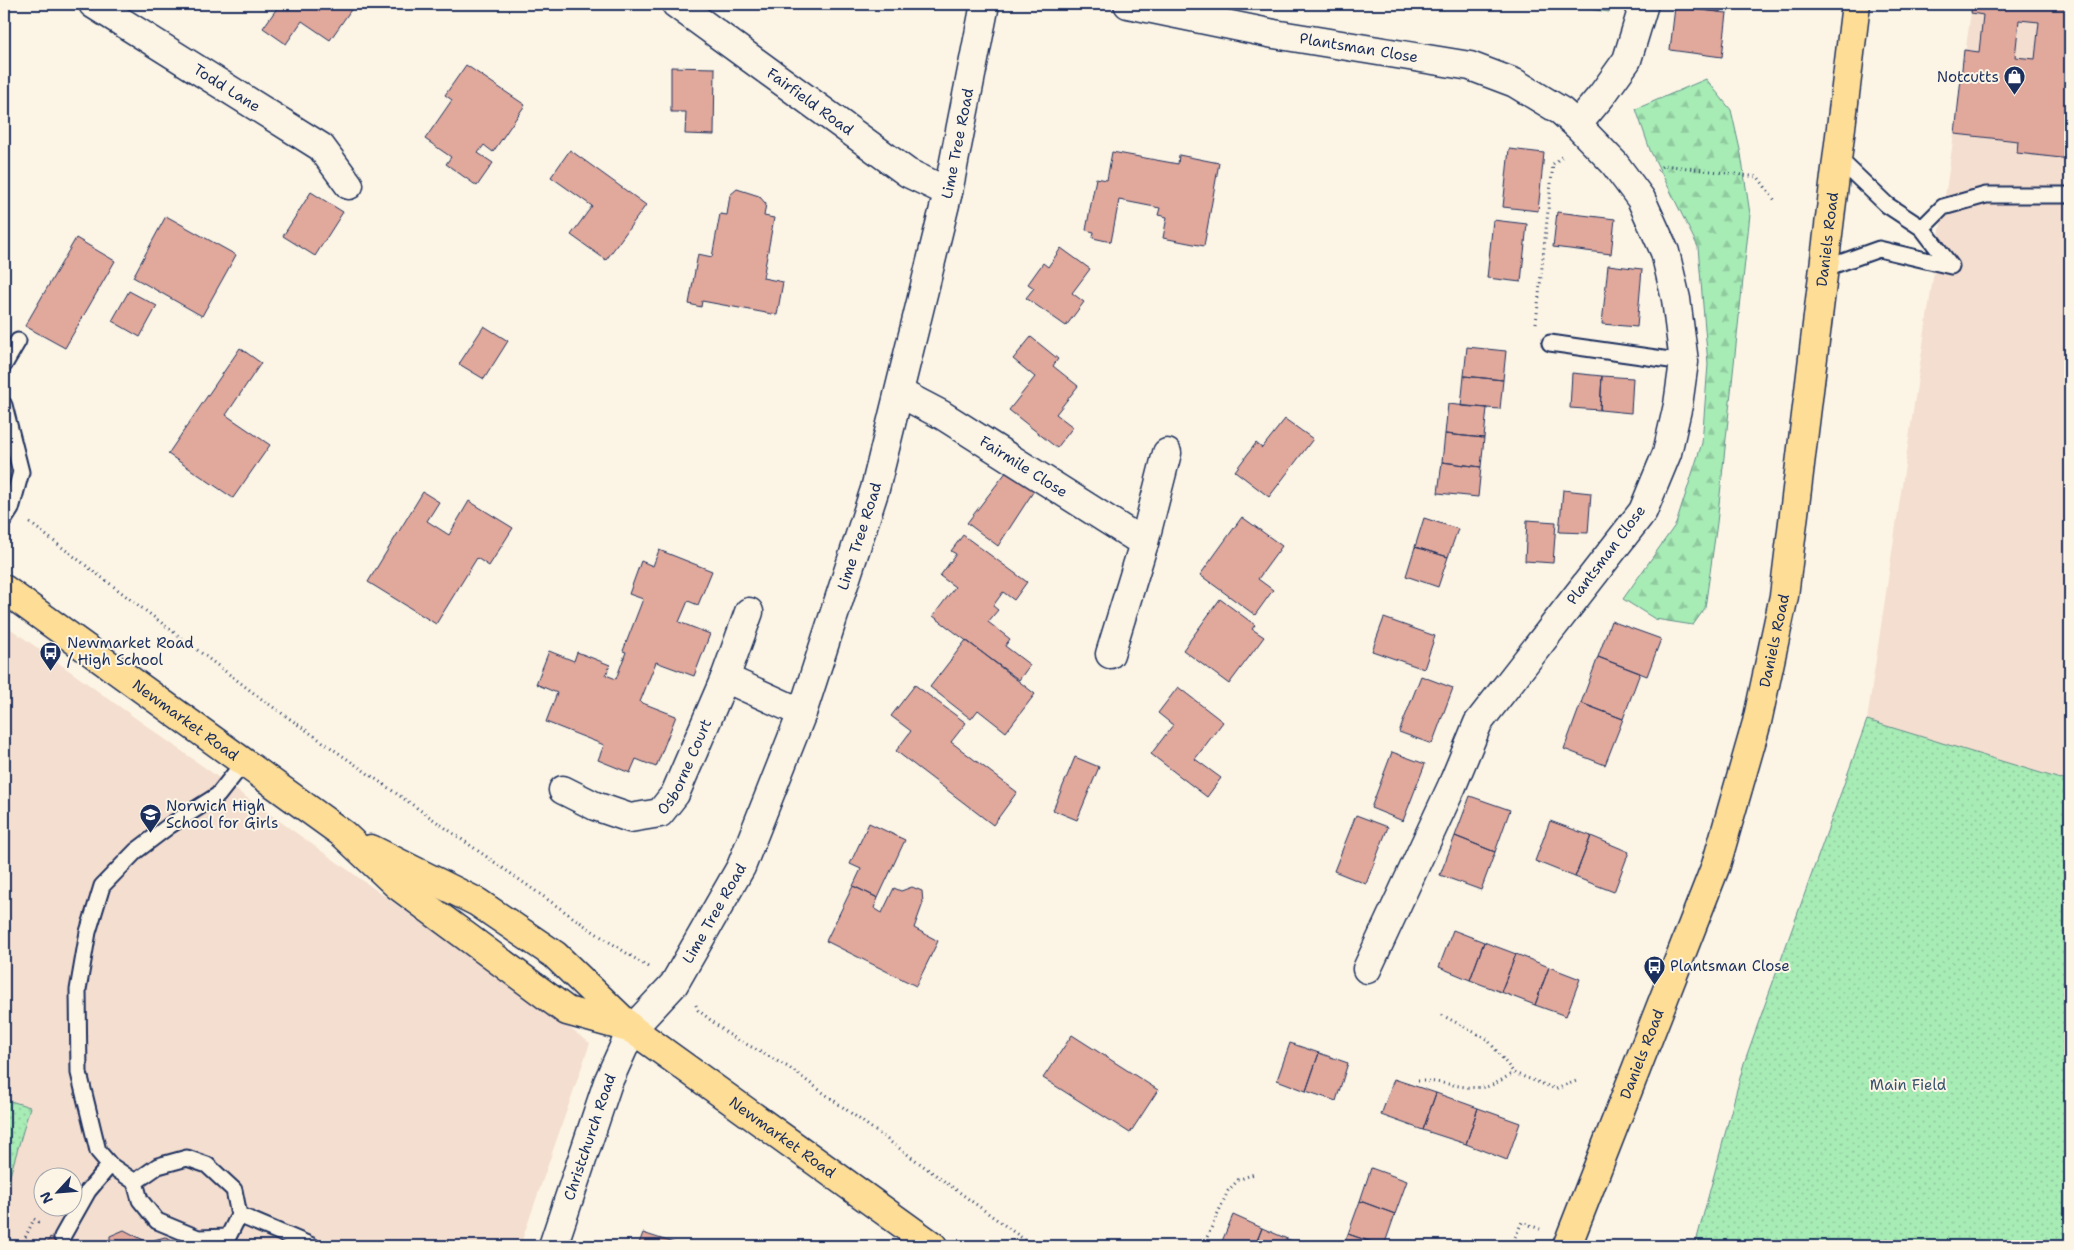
<svg xmlns="http://www.w3.org/2000/svg" width="2074" height="1250" viewBox="0 0 2074 1250" font-family="'Shantell Sans',sans-serif">
	<style>
		.built { fill: #f4decf; fill-rule: evenodd }
		.forest { fill: url(#forest-firs); stroke: #618d8a }
		.park { fill: url(#park-dots); stroke: #618d8a }
		.garden { fill: #a7ebb5; stroke: #618d8a }
		.building { fill: #e1a89c; stroke: #1b2f5e; fill-rule: evenodd }
		.lines { fill: none; stroke-linecap: round; stroke-linejoin: round }
		.service-casing { stroke: #1b2f5e; stroke-width: 19 }
		.minor-casing { stroke: #1b2f5e; stroke-width: 31 }
		.primary-casing { stroke: #1b2f5e; stroke-width: 31 }
		.trunk-casing { stroke: #1b2f5e; stroke-width: 31 }
		.path { stroke: #1b2f5e; stroke-width: 3; stroke-dasharray: 1 4; stroke-linecap: butt }
		.service { stroke: #fcf5e5; stroke-width: 15 }
		.minor { stroke: #fcf5e5; stroke-width: 28 }
		.primary { stroke: #fedd96; stroke-width: 28 }
		.trunk { stroke: #fedd96; stroke-width: 28 }
		.labels { text-anchor: middle; stroke-width: 4; stroke-linejoin: round; paint-order: stroke }
		.street-label { font-size: 15px; fill: #1b2f5e; stroke: #fcf5e5 }
		.poi-label { font-size: 15px; fill: #1b2f5e; stroke: #fcf5e5; text-anchor: start }
		.park-label { font-size: 15px; fill: #37556f; stroke: #fcf5e5 }
	</style>
	<defs>
		<pattern id="forest-firs" width="22" height="20" patternUnits="userSpaceOnUse" patternTransform="scale(1.25)"><rect width="22" height="20" fill="#a7ebb5"/><path d="M5 1l3.5 6h-7zM16 11l3.5 6h-7z" fill="#8fca9e"/></pattern>
		<pattern id="park-dots" width="8" height="8" patternUnits="userSpaceOnUse" patternTransform="scale(1.25)"><rect width="8" height="8" fill="#a7ebb5"/><path d="M2 2h.1M6 6h.1" fill="none" stroke="#8fca9e" stroke-width="1.8" stroke-linecap="round"/></pattern>
	</defs>
	<rect width="100%" height="100%" fill="#fcf5e5"/>
	<filter id="ink" filterUnits="userSpaceOnUse"><feTurbulence type="fractalNoise" baseFrequency=".02" numOctaves="2"/><feDisplacementMap in="SourceGraphic" scale="10" xChannelSelector="R" yChannelSelector="G"/><feConvolveMatrix kernelMatrix="1 2 1 2 8 2 1 2 1" color-interpolation-filters="sRGB"/></filter>
	<g filter="url(#ink)">
		<path class="built" d="M1972,4H2070V782L1867,720L1949,170Z
			M4,624L590,1043L520,1246H4ZM42,1178H72V1208H42Z"/>
		<path class="forest" d="M1706,79L1731,110L1741,154L1750,214L1717,523L1705,608L1693,625L1655,619L1623,599L1676,524L1702,443L1708,364L1698,247L1650,150L1636,109Z"/>
		<path class="park" d="M1867,720L2070,782V1246H1695L1744,1063Z
			M4,1099L30,1107L4,1196Z"/>
		<path class="garden" d="M1556,4H1610L1609,12Z"/>
		<path class="building" d="M280,4H355L330,40L302,21L286,44L263,28Z
			M1680,4H1721L1720,12L1679,7Z
			M1972,4H2070V159L2017,153L2018,141L1955,134L1964,50L1979,52L1983,15L1971,13ZM2019,20L2039,22L2035,59L2015,57Z
			M1675,7L1727,13L1722,57L1670,50Z
			M466,65L525,105L493,152L484,145L478,153L493,163L477,186L446,164L451,157L425,139L452,100L445,95Z
			M671,67L715,68L714,135L685,134L686,112H671Z
			M1509,149L1544,153L1538,211L1503,207Z
			M570,150L646,205L606,260L571,235L592,206L551,177Z
			M1112,152L1178,164L1179,155L1219,163L1204,246L1163,238L1167,217L1158,215L1160,208L1119,200L1111,242L1093,238L1094,232L1086,230L1096,178L1107,180Z
			M737,189L759,196L766,204L764,216L774,218L763,278L783,282L777,315L702,301L701,307L689,304L698,254L712,257L720,214L727,215L730,195Z
			M311,192L343,212L315,256L283,236Z
			M1557,212L1615,219L1611,254L1553,247Z
			M166,216L236,255L202,316L133,277Z
			M1493,220L1527,224L1521,282L1487,278Z
			M76,238L115,261L65,348L25,326Z
			M1061,248L1090,269L1072,293L1084,302L1066,326L1026,298L1034,288L1028,284L1043,263L1048,267Z
			M1608,265L1642,269L1637,327L1602,324Z
			M129,291L157,306L140,337L112,321Z
			M484,326L508,341L484,379L459,364Z
			M1031,337L1058,359L1053,366L1078,386L1056,414L1073,427L1057,448L1009,410L1035,377L1013,359Z
			M1467,347L1506,351L1503,380L1464,376Z
			M240,348L261,363L226,415L270,445L233,498L168,454Z
			M1572,373L1602,376L1600,410L1570,408Z
			M1464,376L1503,380L1500,409L1461,406Z
			M1602,376L1633,378L1631,413L1600,410Z
			M1448,404L1487,408L1484,438L1445,434Z
			M1285,419L1313,439L1269,497L1235,471L1256,443L1262,448Z
			M1445,434L1484,438L1481,467L1442,462Z
			M1442,462L1481,467L1478,497L1438,493Z
			M1007,471L1035,489L998,546L967,523Z
			M1563,490L1591,493L1588,533L1559,532Z
			M423,492L439,502L427,521L449,535L469,501L513,528L489,566L477,558L436,624L368,582Z
			M1242,517L1282,546L1258,579L1273,590L1255,615L1200,575Z
			M1424,518L1458,529L1448,557L1415,547Z
			M1527,520L1556,522L1553,563L1525,561Z
			M963,535L1027,582L1014,600L1003,592L993,606L998,610L988,622L1010,639L1005,646L1030,665L1019,680L933,616L955,587L940,576L956,554L951,551Z
			M1415,547L1448,557L1438,587L1406,576Z
			M659,550L712,571L698,605L688,601L679,622L710,634L694,676L656,662L640,702L676,716L656,767L636,759L630,773L598,760L604,745L546,722L557,693L536,684L549,651L574,661L577,652L610,665L606,675L616,679L626,652L623,651L643,599L629,594L641,561L653,566Z
			M1220,599L1255,625L1252,629L1264,637L1229,684L1183,650Z
			M1384,618L1435,636L1424,669L1372,651Z
			M1611,621L1661,639L1647,676L1598,657Z
			M966,640L1035,694L1006,732L978,710L971,719L930,687Z
			M1598,657L1640,673L1623,719L1581,703Z
			M1421,676L1453,688L1432,744L1399,732Z
			M915,685L966,723L951,742L1017,792L993,825L896,751L911,731L891,716Z
			M1178,687L1223,722L1195,759L1221,778L1207,797L1151,754L1173,725L1158,713Z
			M1581,703L1623,719L1605,765L1564,749Z
			M1392,752L1425,764L1403,821L1371,808Z
			M1075,757L1099,767L1077,820L1053,810Z
			M1470,796L1510,810L1495,852L1455,836Z
			M1356,815L1388,827L1366,884L1334,871Z
			M1550,821L1591,836L1575,877L1535,861Z
			M869,823L905,840L878,898L853,886L861,869L850,864Z
			M1455,836L1495,852L1481,890L1440,875Z
			M1591,836L1629,852L1614,892L1575,877Z
			M853,886L878,898L874,908L882,913L894,888L901,891L912,887L922,891L923,903L914,928L938,941L916,986L826,941Z
			M1453,930L1484,942L1470,980L1439,967Z
			M1484,942L1516,954L1501,992L1470,980Z
			M1516,954L1549,967L1535,1005L1501,992Z
			M1549,967L1580,979L1566,1016L1535,1005Z
			M1072,1035L1158,1090L1130,1133L1043,1078Z
			M1290,1043L1319,1053L1306,1091L1277,1080Z
			M1319,1053L1348,1063L1336,1101L1306,1091Z
			M1394,1079L1436,1093L1423,1130L1381,1115Z
			M1436,1093L1478,1108L1466,1144L1423,1130Z
			M1478,1108L1520,1123L1507,1160L1466,1144Z
			M1371,1168L1407,1181L1395,1214L1360,1201Z
			M1360,1201L1395,1214L1384,1246L1348,1234Z
			M1233,1215L1262,1228L1255,1246H1220Z
			M1262,1228L1292,1241L1290,1246H1255Z
			M124,1230L151,1244L154,1240L165,1237L173,1240L178,1246H110V1236Z
			M643,1233L683,1246H638Z
			M1348,1234L1382,1246H1343Z
			M50,1237L68,1246H46Z
			M1292,1241L1305,1246H1290Z"/>
		<g class="lines">
			<defs>
				<path id="service" d="M1838,158L1887,205L1922,228L1951,266
					M1922,228L1943,207L1986,195H2070
					M1823,269L1879,249L1951,266
					M1550,343L1684,362
					M4,365L18,341
					M4,405L21,472L11,509L4,520
					M135,1182L158,1166L187,1158L207,1165L234,1190L239,1215L228,1237L198,1238L157,1221L140,1200L135,1182L110,1165L98,1151L79,1073L78,990L88,932L102,886L136,851L169,826L218,795L244,762
					M239,1215L312,1246
					M62,1237L88,1191L110,1165"/>
				<g id="minor">
					<path id="s1" d="M93,4L321,147L349,185"/>
					<path id="s2" d="M676,4L908,173L948,192"/>
					<path id="s3" d="M1128,4L1274,34L1470,66L1515,83L1561,111L1577,125L1614,163L1641,199L1665,252L1676,299L1684,362L1678,405L1667,453L1643,511L1478,723L1452,786L1367,969"/>
					<path d="M1577,125L1602,95L1627,60L1644,4"/>
					<path id="s4" d="M900,393L942,415L1144,543"/>
					<path d="M1110,654L1144,543L1167,453"/>
					<path d="M725,678L749,612"/>
					<path id="s5" d="M563,790L595,806L630,818L660,813L675,794L725,678L802,713"/>
					<path id="s6" d="M553,1246L608,1082L632,1029L674,984L741,867L802,713L875,489L948,192L985,4"/>
				</g>
				<g id="primary">
					<path id="s7" d="M4,589L343,834L397,885L567,1011L632,1029"/>
					<path id="s8" d="M371,849L477,902L555,955L632,1029L933,1246"/>
				</g>
				<g id="trunk">
					<path id="s9" d="M1567,1246L1716,865L1757,722L1784,596L1856,4"/>
				</g>
			</defs>
			<use href="#service" class="service-casing"/>
			<use href="#minor" class="minor-casing"/>
			<use href="#primary" class="primary-casing"/>
			<use href="#trunk" class="trunk-casing"/>
			<path class="path" d="M1657,170L1664,165L1758,177L1776,202
				M1536,323L1553,164L1564,155
				M30,523L263,700L594,932L648,967
				M696,1005L698,1010L728,1034L788,1067L1033,1246
				M1442,1015L1487,1039L1514,1073
				M1418,1081C1441,1080 1462,1090 1485,1087C1494,1086 1505,1077 1514,1073L1556,1089L1579,1080
				M21,1246L34,1219L42,1224
				M1203,1246L1228,1191L1238,1180L1254,1174
				M1511,1246L1522,1222L1540,1229"/>
			<use href="#service" class="service"/>
			<use href="#minor" class="minor"/>
			<use href="#primary" class="primary"/>
			<use href="#trunk" class="trunk"/>
		</g>
	</g>
	<defs>
		<symbol id="shop-pin" viewBox="-11 -11 22 30"><path d="M0 17L-7.5 6A9.5 9.5 0 1 1 7.5 6Z" fill="#1b2f5e" stroke="#fcf5e5"/><path d="M-5-2.5h2.3a2.7 3.5 0 0 1 5.4 0H5L5.5 6h-11ZM-1.5-2.5h3a1.5 2.3 0 0 0-3 0Z" fill="#fff"/></symbol>
		<symbol id="bus-pin" viewBox="-11 -11 22 30"><path d="M0 17L-7.5 6A9.5 9.5 0 1 1 7.5 6Z" fill="#1b2f5e" stroke="#fcf5e5"/><path d="M-5-6H5V4H4V6H2V4H-2V6H-4V4H-5ZM-3.5-4V0h7V-4ZM-3.5 1.2v1.5H-2V1.2ZM2 1.2v1.5H3.5V1.2Z" fill="#fff"/></symbol>
		<symbol id="school-pin" viewBox="-11 -11 22 30"><path d="M0 17L-7.5 6A9.5 9.5 0 1 1 7.5 6Z" fill="#1b2f5e" stroke="#fcf5e5"/><path d="M0-5L7-2L0 1L-7-2ZM-4 1L0 2.5L4 1V4Q0 6-4 4Z" fill="#fff"/></symbol>
	</defs>
	<g fill-rule="evenodd">
		<use href="#shop-pin" x="2002" y="64" width="25" height="34"/>
		<use href="#bus-pin" x="38" y="640" width="25" height="34"/>
		<use href="#school-pin" x="138" y="802" width="25" height="34"/>
		<use href="#bus-pin" x="1642" y="954" width="25" height="34"/>
	</g>
	<g class="labels">
		<g class="street-label">
			<text dy="5" stroke="none"><textPath href="#s3" startOffset="235">Plantsman Close</textPath></text>
			<text dy="5" stroke="none"><textPath href="#s1" startOffset="158">Todd Lane</textPath></text>
			<text dy="5" stroke="none"><textPath href="#s2" startOffset="166">Fairfield Road</textPath></text>
			<text dy="5" stroke="none"><textPath href="#s6" startOffset="1184">Lime Tree Road</textPath></text>
			<text dy="5" stroke="none"><textPath href="#s9" startOffset="1046">Daniels Road</textPath></text>
			<text dy="5" stroke="none"><textPath href="#s4" startOffset="144">Fairmile Close</textPath></text>
			<text dy="5" stroke="none"><textPath href="#s6" startOffset="779">Lime Tree Road</textPath></text>
			<text transform="translate(1606 555) rotate(-53)" y="5">Plantsman Close</text>
			<text dy="5" stroke="none"><textPath href="#s9" startOffset="641">Daniels Road</textPath></text>
			<text dy="5" stroke="none"><textPath href="#s7" startOffset="224">Newmarket Road</textPath></text>
			<text dy="5" stroke="none"><textPath href="#s5" startOffset="156">Osborne Court</textPath></text>
			<text dy="5" stroke="none"><textPath href="#s6" startOffset="374">Lime Tree Road</textPath></text>
			<text dy="5" stroke="none"><textPath href="#s9" startOffset="206">Daniels Road</textPath></text>
			<text dy="5" stroke="none"><textPath href="#s6" startOffset="115">Christchurch Road</textPath></text>
			<text dy="5" stroke="none"><textPath href="#s8" startOffset="505">Newmarket Road</textPath></text>
		</g>
		<g class="poi-label">
			<text x="1999" y="82" text-anchor="end">Notcutts</text>
			<text x="67" y="648">Newmarket Road<tspan x="67" dy="17">/ High School</tspan></text>
			<text x="166" y="811">Norwich High<tspan x="166" dy="17">School for Girls</tspan></text>
			<text x="1670" y="971">Plantsman Close</text>
		</g>
		<g class="park-label">
			<text x="1908" y="1090">Main Field</text>
		</g>
	</g>
	<rect width="2074" height="1250" fill="none" stroke="#fcf5e5" stroke-width="20"/>
	<rect x="10" y="10" width="2054" height="1230" fill="none" stroke="#1b2f5e" stroke-width="2" filter="url(#ink)"/>
	<g transform="translate(58 1192) rotate(244)"><circle r="24" fill="#fcf5e5" stroke="#a2a6af"/>
	<path d="M0-4L9 19L0 12L-9 19Z" fill="#1b2f5e"/>
	<text y="-8" font-size="14" font-weight="bold" text-anchor="middle" fill="#1b2f5e">N</text>
	</g>
</svg>
